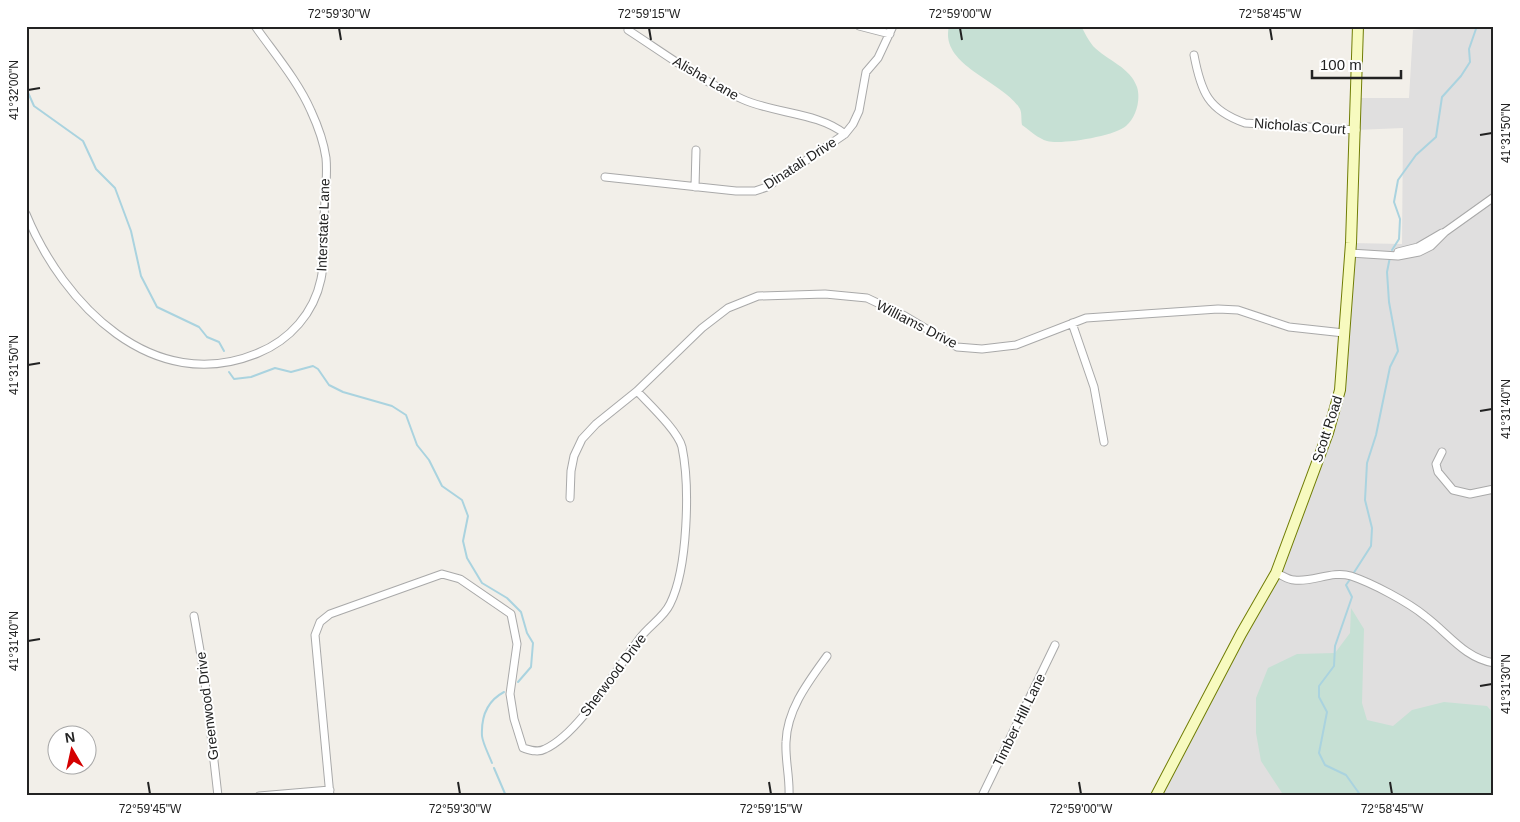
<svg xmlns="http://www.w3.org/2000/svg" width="1520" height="822" viewBox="0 0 1520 822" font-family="Helvetica,sans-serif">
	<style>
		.residential { fill: #e0dfdf }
		.wetland { fill: #c6e0d4 }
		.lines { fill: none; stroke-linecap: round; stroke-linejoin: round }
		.stream { stroke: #aad3df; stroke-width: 2 }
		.street-casing { stroke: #a9a9a9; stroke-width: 9 }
		.secondary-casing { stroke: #707d05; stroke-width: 12 }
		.street { stroke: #fff; stroke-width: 7 }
		.secondary { stroke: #f7fabf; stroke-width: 10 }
		.ticks { fill: none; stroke: #222; stroke-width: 2 }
		.labels { text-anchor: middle; stroke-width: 4; stroke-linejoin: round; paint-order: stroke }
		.street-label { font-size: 14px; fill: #222; stroke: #fff }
		.neatline { fill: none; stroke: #222; stroke-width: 2 }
		.ticks-label { font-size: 12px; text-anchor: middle; fill: #222 }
	</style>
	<rect width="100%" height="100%" fill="#f2efe9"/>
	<path class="residential" d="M1447,26H1494V796H1156L1276,573L1340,390L1351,243L1402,244L1403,128L1356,130L1357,98H1409L1413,30Z"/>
	<path class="wetland" d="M949,26H1081C1085,33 1088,40 1093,46C1108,61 1130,67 1137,87C1141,100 1136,117 1126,126C1115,136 1062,145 1047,141C1039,139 1029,130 1022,125C1021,120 1022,113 1020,109C1004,81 939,66 949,26Z
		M1351,608L1364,629L1362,703L1367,720L1393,726L1412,710L1444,702L1487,706L1494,714V796H1284L1261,761L1256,733V698L1268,668L1297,654L1335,653L1350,633Z"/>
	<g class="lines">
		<path class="stream" d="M26,88L34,106L83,141L96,169L115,188L131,231L141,276L157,307L199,327L207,337L219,342L224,351
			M1392,250L1399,239L1400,219L1394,202L1398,180L1416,155L1436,137L1442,97L1461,76L1470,62L1469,49L1477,26
			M229,372L234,379L251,377L275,368L291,372L313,366L318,369L329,385L343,392L392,406L406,415L417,445L429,460L442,486L462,500L468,516L463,541L467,558L482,583L507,598L521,612L527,633L533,643L531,667L518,682
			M1353,574L1371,546L1372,528L1365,500L1367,463L1376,435L1390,367L1398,351L1389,302L1387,272L1390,257
			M1351,578L1346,585L1352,597L1335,646L1334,666L1319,686V697L1327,712L1319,753L1325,765L1346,775L1361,796
			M492,763C489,755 483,744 482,736C481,717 487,701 504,692
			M494,768L506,796"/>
		<defs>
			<path id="street" d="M859,26L890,34
				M628,30C665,54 701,81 742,99C775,114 817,112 845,134
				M1194,55C1201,92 1208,110 1245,123L1356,130
				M605,177L736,191H755L767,187L845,134L853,124L859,111L866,72L878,58L893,26
				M695,187L696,150
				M26,214C63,304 153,397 258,353C290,340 314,313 321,279C325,261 323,240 324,222C324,202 328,178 326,158C324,144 317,124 311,111C298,81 274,53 255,26
				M1398,252L1418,247L1442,233
				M1350,253L1398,256L1419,252L1431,246L1445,232L1494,197
				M1072,323L1094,387L1104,442
				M1442,452L1436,464L1438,472L1453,490L1470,494L1494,489
				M570,498L571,471L574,456L582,439L596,424L637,391L702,328L728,308L758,296L825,294L867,298L905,316L957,347L982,349L1016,345L1086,318L1218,309L1238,310L1289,327L1344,333
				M1276,573C1282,575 1288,580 1294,580C1312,583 1332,570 1351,576C1372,583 1408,602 1425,616C1448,633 1464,658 1494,663
				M194,616L204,673L218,796
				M259,796L330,790
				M330,796L315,635L320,622L330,614L442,574L460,579L511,614L517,644L510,694L514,719L523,748C530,750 538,753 545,749C580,733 616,669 640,638C649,626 664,617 670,604C688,568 690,486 682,447C678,431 649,404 637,391
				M789,796C790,778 785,760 786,742C787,709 809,681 827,656
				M982,796L1055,645"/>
			<path id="secondary" d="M1156,796L1241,634L1276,573L1328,433L1340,390L1351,243L1358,26"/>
		</defs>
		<use href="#street" class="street-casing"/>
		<use href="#secondary" class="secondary-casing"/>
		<use href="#street" class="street"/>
		<use href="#secondary" class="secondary"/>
	</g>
	<path class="ticks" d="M339,28L341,40M649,28L651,40M960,28L962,40M1270,28L1272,40M28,90L40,88M1480,135L1492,133M28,365L40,363M1480,411L1492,409M28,641L40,639M1480,686L1492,684M148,782L150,794M458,782L460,794M769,782L771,794M1079,782L1081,794M1390,782L1392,794"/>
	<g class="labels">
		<g class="street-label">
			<text transform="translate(706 78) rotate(30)" y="5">Alisha Lane</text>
			<text transform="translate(1300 126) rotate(4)" y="5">Nicholas Court</text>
			<text transform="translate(800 163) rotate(-33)" y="5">Dinatali Drive</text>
			<text transform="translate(323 225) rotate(-88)" y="5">Interstate Lane</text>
			<text transform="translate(917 324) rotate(27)" y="5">Williams Drive</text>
			<text transform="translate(1327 429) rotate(-72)" y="5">Scott Road</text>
			<text transform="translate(613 675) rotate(-53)" y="5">Sherwood Drive</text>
			<text transform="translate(207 706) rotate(-97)" y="5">Greenwood Drive</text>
			<text transform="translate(1019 720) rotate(-64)" y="5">Timber Hill Lane</text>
		</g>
	</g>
	<rect width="1520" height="822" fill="none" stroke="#ffffff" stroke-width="55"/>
	<g transform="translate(72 750) rotate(351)"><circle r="24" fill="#ffffff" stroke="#a7a7a7"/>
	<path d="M0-4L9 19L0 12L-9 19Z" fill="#d40000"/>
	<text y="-8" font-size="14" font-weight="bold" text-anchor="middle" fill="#222222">N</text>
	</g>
	<path d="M1312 70v8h89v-8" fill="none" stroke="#222222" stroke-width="2.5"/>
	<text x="1320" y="70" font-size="15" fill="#222222" stroke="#ffffff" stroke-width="4" paint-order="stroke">100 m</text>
	<rect x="28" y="28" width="1464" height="766" class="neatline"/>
	<g class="ticks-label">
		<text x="339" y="18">72°59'30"W</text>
		<text x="649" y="18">72°59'15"W</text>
		<text x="960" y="18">72°59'00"W</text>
		<text x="1270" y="18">72°58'45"W</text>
		<text transform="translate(14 90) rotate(-90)" y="4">41°32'00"N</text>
		<text transform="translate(1506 133) rotate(-90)" y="4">41°31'50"N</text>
		<text transform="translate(14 365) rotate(-90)" y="4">41°31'50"N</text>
		<text transform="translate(1506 409) rotate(-90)" y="4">41°31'40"N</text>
		<text transform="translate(14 641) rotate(-90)" y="4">41°31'40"N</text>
		<text transform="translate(1506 684) rotate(-90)" y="4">41°31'30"N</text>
		<text x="150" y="813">72°59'45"W</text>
		<text x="460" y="813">72°59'30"W</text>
		<text x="771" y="813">72°59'15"W</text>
		<text x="1081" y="813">72°59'00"W</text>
		<text x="1392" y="813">72°58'45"W</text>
	</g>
</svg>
